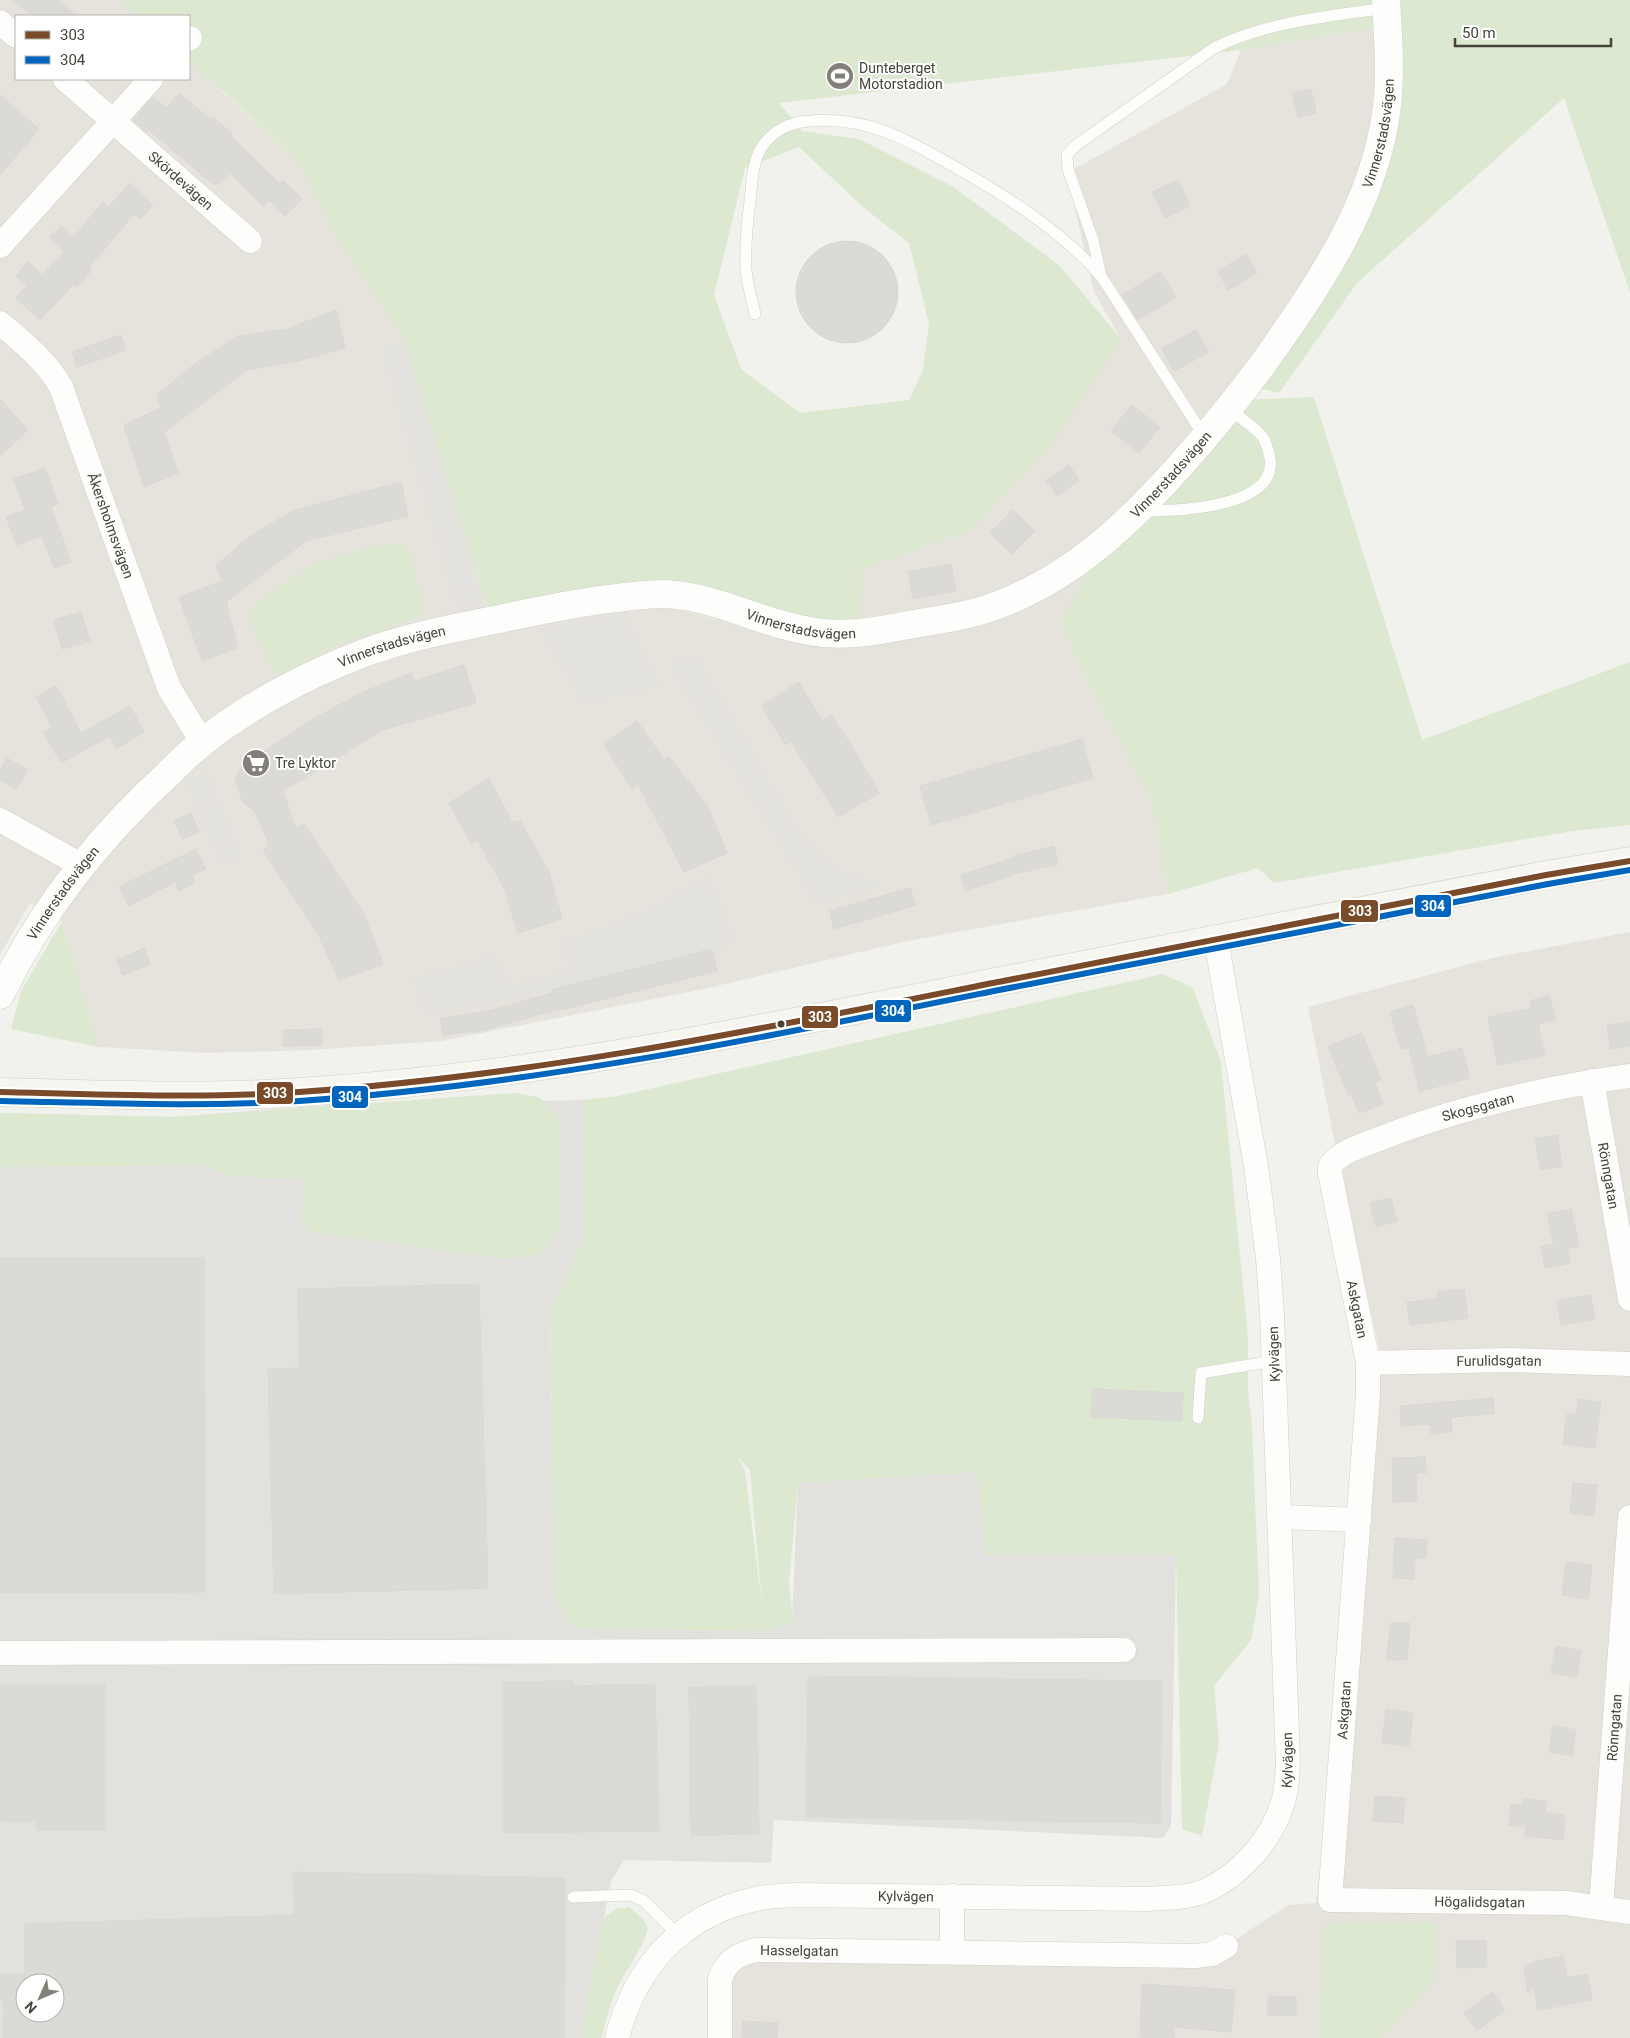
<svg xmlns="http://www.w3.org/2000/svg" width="1630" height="2038" viewBox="0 0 1630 2038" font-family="Roboto,sans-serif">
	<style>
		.residential { fill: #e5e3dc }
		.industrial { fill: #e3e1dd; fill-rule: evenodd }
		.green { fill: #dce9d0; fill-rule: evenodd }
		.parking { fill: #e3e2de }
		.building { fill: #dbdad6; stroke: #d9d8d3; fill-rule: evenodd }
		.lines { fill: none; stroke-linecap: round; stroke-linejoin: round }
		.service-casing { stroke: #cfcfca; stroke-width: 12 }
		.minor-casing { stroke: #cfcfca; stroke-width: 25 }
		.tertiary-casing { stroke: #cfcfca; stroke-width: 29 }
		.secondary-casing { stroke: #cfcec5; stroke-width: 29 }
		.service { stroke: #fdfdfc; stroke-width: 11 }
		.minor { stroke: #fdfdfc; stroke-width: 24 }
		.tertiary { stroke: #fdfdfc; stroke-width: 28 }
		.secondary { stroke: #f6f5f0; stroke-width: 28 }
		.bus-1-casing { stroke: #fff; stroke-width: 10 }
		.bus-2-casing { stroke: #fff; stroke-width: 10 }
		.bus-1 { stroke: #7a4b2a; stroke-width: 6 }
		.bus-2 { stroke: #0065bd; stroke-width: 6 }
		.bus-dot { fill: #47433a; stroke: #fff; stroke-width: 2 }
		.labels { text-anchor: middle; stroke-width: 4; stroke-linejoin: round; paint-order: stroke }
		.poi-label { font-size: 14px; fill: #47433a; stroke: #fff; text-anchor: start }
		.street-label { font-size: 14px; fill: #47433a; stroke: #fff }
		.line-badge { stroke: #fff; stroke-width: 2 }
		.badge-label { font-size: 14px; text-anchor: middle; font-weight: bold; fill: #fff }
	</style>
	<rect width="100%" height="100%" fill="#f1f1ed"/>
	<path class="residential" d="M0,0H123L141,16H16V79H189V60L300,165L337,240L405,342L493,625L572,610L671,608L717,620L972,530L1122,341L1094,292L1067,173L1227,84L1241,50L1386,25L1374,171L1294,322L1060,621L1082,672L1151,801L1168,894L907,941L704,989L441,1041L311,1050L206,1053L99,1047L62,921L30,903L0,955Z
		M1630,932V2038H720L730,1961L1226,1946L1288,1905L1316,1903L1368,1517L1380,1354L1335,1144L1308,1007L1492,958Z"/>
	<path class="industrial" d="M584,1100L585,1238L550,1313L555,1599L792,1622L798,1483L977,1472L986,1555H1176L1171,1826L1163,1838L774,1820L771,1863L624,1860L611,1881L581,2038H0V1113L173,1117L328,1105ZM25,1983H55V2013H25Z"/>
	<path class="green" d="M120,0H1630V293L1564,98L1357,283L1279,393L1247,385L1374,171L1386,25L1241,50L779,103L802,131L859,139L952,186L1059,265L1122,340L1053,443L972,530L862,569L861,635H784L671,608L572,610L493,625L405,342L337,240L300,165L223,91L189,63V16H136ZM799,147L863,207L909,243L929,324L923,370L909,400L800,413L741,369L714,295L745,168Z
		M1314,397L1422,740L1630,662V825L1572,831L1274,883L1258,868L1168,894L1151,801L1082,672L1060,621L1108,538L1238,400Z
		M403,543L409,549L425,608L421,616L324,650L283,674L273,673L249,617L256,603L279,586L319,562L377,546Z
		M62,921L99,1047L11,1029L21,991Z
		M1163,974L1193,988L1221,1062L1248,1338V1390L1252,1428L1259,1594L1251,1640L1214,1686L1219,1743L1202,1836L1182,1829L1176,1555H986L977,1472L798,1483L789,1581L793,1622L765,1631L574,1628L555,1599L550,1313L584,1238V1100L618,1096ZM738,1457L750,1470L762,1605L745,1471Z
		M515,1093L539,1097L559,1116V1229L540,1254L508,1259L310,1232L301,1222L304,1181L298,1179L231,1176L204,1165L0,1167V1113L173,1117Z
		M629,1907L643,1919L648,1928C642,1952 624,1971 615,1993C609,2007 606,2023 601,2038H581L603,1918L616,1909Z
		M1349,1922H1436L1434,1982L1380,2038H1319L1321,1926Z"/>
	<path class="parking" d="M405,342L481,603L457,609L381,347Z
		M624,614L662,686L583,702L540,629Z
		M696,654L788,814L809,844L831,863L855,877L882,883V888L817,904L668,663Z
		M208,771L241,859L221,866L185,781Z
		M710,875L735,943L718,949L551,990L427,1016L412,978L461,965L493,953L509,985L571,969L560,942L591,932L656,906Z"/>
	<path class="building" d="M13,0H59L77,16H31Z
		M1311,89L1316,113L1298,117L1292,93Z
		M179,93L211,120L213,117L232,134L231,136L280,184L283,180L302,199L285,216L269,200L263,206L230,173L219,184H213L149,130L147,132L133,120L153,97L167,108Z
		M0,95L39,129L0,175Z
		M1178,180L1190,206L1165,218L1152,192Z
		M130,183L153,205L140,219L134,214L89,267L92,270L76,287L73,285L40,320L16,298L27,286L16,276L28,262L42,275L64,252L49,237L61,226L73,238L103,202L109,207Z
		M796 292a51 51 0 1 1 102 0a51 51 0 1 1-102 0Z
		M1246,254L1257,273L1228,290L1218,271Z
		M1160,272L1176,297L1138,320L1122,295Z
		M336,310L345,348L294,362L247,370L164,432L178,473L144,487L124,425L161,408L157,395L196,363L238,336L287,329Z
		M1196,330L1209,352L1174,371L1162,349Z
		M121,335L126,350L77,367L72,352Z
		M0,399L28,430L0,456Z
		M1132,405L1160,427L1139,453L1111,431Z
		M1069,465L1079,480L1057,496L1046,480Z
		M45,468L58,504L51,507L71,562L54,568L42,536L17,545L6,517L25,510L14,479Z
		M401,482L408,516L306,541L226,602L238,648L202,661L179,597L223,581L216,566L246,539L292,511Z
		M1013,510L1035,531L1012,554L990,533Z
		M951,564L956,591L913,599L908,572Z
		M81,612L90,641L62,649L54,620Z
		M464,665L476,703L382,730L295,784L282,789L296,829L304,824L364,914L383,964L339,980L318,934L263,850L269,844L255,812L243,802L235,780L242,766L313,719L363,692L411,673L415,681Z
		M798,682L823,721L831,715L853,748L879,793L838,817L791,741L785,745L762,706Z
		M56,686L81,733L130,706L144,732L117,748L110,736L61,763L43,732L52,727L36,697Z
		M637,721L664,760L669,757L707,805L727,853L684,872L638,784L632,789L604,744Z
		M1082,739L1093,778L931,825L920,786Z
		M7,758L28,770L16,789L0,779V770Z
		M489,778L512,822L520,821L548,870L562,919L518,933L504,888L478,841L471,843L449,803Z
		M191,813L199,832L182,839L174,820Z
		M1054,846L1058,864L1014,874L966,891L961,875L1014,858V856Z
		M196,849L206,869L192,876L195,883L179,891L175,882L129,906L119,887Z
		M910,888L916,905L834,929L830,911Z
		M144,948L150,964L123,975L117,960Z
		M712,949L717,971L556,1011V1010L484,1030L443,1035L440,1018L489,1011L552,993L551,990Z
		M1549,995L1556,1019L1538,1024L1545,1055L1498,1065L1488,1017L1532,1008L1530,1001Z
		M1413,1005L1428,1057L1462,1048L1470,1078L1420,1091L1409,1047L1401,1049L1390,1012Z
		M1630,1022V1046L1610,1049L1607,1025Z
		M322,1029V1045L283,1046V1030Z
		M1362,1033L1381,1080L1375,1083L1383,1104L1359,1113L1351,1094L1348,1095L1328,1046Z
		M1557,1135L1562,1166L1541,1170L1535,1139Z
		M1391,1198L1397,1221L1376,1227L1370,1203Z
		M1571,1209L1579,1246L1567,1248L1570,1263L1545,1268L1541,1247L1554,1244L1547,1214Z
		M0,1258H204L205,1592L0,1593Z
		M479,1284L488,1588L274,1594L268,1369L300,1368L298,1289Z
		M1464,1289L1468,1318L1410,1325L1407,1302L1438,1299L1437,1292Z
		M1590,1295L1595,1319L1561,1325L1557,1301Z
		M1092,1389L1183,1393L1182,1421L1091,1417Z
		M1493,1398L1494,1414L1451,1417L1452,1432L1431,1434L1430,1424L1401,1426L1400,1406Z
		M1578,1399L1601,1402L1595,1448L1563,1444L1567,1414L1576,1415Z
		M1425,1457L1426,1473H1416L1417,1501L1393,1502L1392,1458Z
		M1573,1483L1597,1485L1594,1516L1570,1513Z
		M1395,1538L1427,1540L1426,1558H1415L1414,1579L1393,1578Z
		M1566,1562L1592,1565L1588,1599L1562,1595Z
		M1391,1623H1410L1407,1660H1386Z
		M1556,1646L1581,1651L1577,1677L1551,1673Z
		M808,1676L1162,1681L1160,1823L806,1817Z
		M573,1681V1686L655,1684L659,1831L503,1833V1682Z
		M0,1684H105V1830H36V1821H0Z
		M756,1686L759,1834L691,1835L689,1687Z
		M1386,1709L1413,1713L1409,1746L1382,1743Z
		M1553,1726L1576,1730L1572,1756L1549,1752Z
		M1375,1796L1405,1798L1403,1823L1373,1821Z
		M1524,1799L1546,1801L1545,1813L1565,1815L1563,1840L1525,1836L1526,1827L1509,1825L1511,1804L1523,1805Z
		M293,1872L565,1878L564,2038H3L4,2000H0V1974H25V1924L295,1915ZM25,1983H55V2013H25Z
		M1486,1940L1487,1967L1457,1968L1456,1941Z
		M1563,1956L1567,1978L1587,1974L1592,2000L1538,2010L1534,1988L1528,1993L1524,1969L1533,1962Z
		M1142,1984L1235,1990L1231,2032L1174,2027V2038L1140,2037Z
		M1492,1992L1505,2010L1477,2031L1464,2013Z
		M1268,1996L1296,1997V2015H1268Z
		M743,2021L778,2023L777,2038H742Z"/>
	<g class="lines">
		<defs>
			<path id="service" d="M1101,276L1093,240L1068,169L1067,155L1075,146L1214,48C1266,22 1329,16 1386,8
				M755,314C752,300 747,284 746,269C745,247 747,224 750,201C752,184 752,165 760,150C771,131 790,122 810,121C868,116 907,140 955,167C1008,197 1061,231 1101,276L1204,436
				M1141,511C1174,511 1278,509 1270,458C1268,451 1267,442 1262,436C1253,426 1240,418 1229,409
				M1198,1418L1201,1373L1274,1361
				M573,1897L631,1895L644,1901L678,1935"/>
			<g id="minor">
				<path d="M0,22L16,36"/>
				<path d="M189,39L190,38"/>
				<path id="s1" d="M65,79L250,241"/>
				<path d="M0,246L151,79"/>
				<path id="s2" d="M0,323C23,343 46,360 61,387L169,688L202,742"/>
				<path d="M0,820L81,865"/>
				<path id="s3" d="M1630,1076C1544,1088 1460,1107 1379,1139C1363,1145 1341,1151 1330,1166V1173L1368,1363V1394L1330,1900L1566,1903L1630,1912"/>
				<path id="s4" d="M1592,1081L1630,1299"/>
				<path id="s5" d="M1368,1363L1510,1360L1630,1364"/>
				<path d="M1281,1517L1359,1520"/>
				<path d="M0,1653L1124,1650"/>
				<path id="s6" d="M1601,1907L1630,1517"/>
				<path d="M952,1952V1896"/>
				<path id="s7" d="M617,2038C635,1968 680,1916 752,1900C766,1896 781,1896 794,1895L1150,1899C1168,1897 1190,1898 1207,1890C1241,1874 1271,1840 1282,1805C1287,1792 1287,1778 1288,1763L1272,1313L1268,1258L1256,1166L1216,940"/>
				<path id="s8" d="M720,2038V1979C726,1961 738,1954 756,1950L1195,1956L1212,1954L1226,1946"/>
			</g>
			<g id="tertiary">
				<path id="s9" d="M0,995C41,910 98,838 168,774C179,763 191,751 203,742C249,705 309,674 364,653C409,636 456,628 504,618C542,610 579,602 617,598C633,596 650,594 666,594C721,597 769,628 824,633C857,636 888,629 920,623C945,619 971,615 995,606C1070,579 1126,526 1178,468C1208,435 1236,400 1263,364C1318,286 1376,203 1387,106C1391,71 1388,35 1386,0"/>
			</g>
			<path id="secondary" d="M0,1092C99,1094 200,1099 299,1092C538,1077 771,1027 1006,980C1186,944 1366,911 1546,875L1630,861"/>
		</defs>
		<use href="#service" class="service-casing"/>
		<use href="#minor" class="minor-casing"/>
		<use href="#tertiary" class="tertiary-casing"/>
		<use href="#secondary" class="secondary-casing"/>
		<use href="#service" class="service"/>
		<use href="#minor" class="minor"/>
		<use href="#tertiary" class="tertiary"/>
		<use href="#secondary" class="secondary"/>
		<defs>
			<path id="bus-1" d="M0,1092C100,1094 199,1099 299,1092C535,1076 766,1028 998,982C1180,945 1363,911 1546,875L1630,861"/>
			<path id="bus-2" d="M0,1101C100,1103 200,1107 299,1101C535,1085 767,1037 999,990C1181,954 1365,920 1548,884L1630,870"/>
		</defs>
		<use href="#bus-1" class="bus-1-casing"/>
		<use href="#bus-2" class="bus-2-casing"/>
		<use href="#bus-1" class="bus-1"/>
		<use href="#bus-2" class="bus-2"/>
	</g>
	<defs>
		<symbol id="stadium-disc" viewBox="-11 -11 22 22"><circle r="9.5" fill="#828079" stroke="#fff"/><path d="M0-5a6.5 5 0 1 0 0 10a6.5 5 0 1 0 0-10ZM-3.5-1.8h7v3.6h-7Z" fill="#fff"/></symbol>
		<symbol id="supermarket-disc" viewBox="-11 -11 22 22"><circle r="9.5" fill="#828079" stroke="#fff"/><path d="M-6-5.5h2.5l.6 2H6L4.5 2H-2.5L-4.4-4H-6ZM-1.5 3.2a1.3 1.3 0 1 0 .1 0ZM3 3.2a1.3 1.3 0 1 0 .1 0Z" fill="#fff"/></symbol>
	</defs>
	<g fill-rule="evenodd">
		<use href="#stadium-disc" x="824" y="60" width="32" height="32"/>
		<use href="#supermarket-disc" x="240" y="747" width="32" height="32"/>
	</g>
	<circle class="bus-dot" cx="781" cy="1024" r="4.5"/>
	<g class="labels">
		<g class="poi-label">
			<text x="859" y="73">Dunteberget<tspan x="859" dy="16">Motorstadion</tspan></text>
			<text x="275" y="768">Tre Lyktor</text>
		</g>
		<g class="street-label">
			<text dy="5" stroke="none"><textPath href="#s9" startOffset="1784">Vinnerstadsvägen</textPath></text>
			<text dy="5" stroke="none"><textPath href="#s1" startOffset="154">Skördevägen</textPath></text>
			<text dy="5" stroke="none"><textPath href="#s9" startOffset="1379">Vinnerstadsvägen</textPath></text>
			<text dy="5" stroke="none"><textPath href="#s2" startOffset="236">Åkersholmsvägen</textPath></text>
			<text dy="5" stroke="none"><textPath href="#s9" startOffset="959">Vinnerstadsvägen</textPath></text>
			<text dy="5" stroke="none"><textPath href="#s9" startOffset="540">Vinnerstadsvägen</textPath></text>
			<text dy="5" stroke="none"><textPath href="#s9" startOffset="120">Vinnerstadsvägen</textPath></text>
			<text transform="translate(1478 1107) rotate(-15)" y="5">Skogsgatan</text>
			<text dy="5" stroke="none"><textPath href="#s4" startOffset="96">Rönngatan</textPath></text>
			<text dy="5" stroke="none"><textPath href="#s3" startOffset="462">Askgatan</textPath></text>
			<text transform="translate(1274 1354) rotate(-92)" y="5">Kylvägen</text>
			<text dy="5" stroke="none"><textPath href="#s5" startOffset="131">Furulidsgatan</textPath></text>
			<text transform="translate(1344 1710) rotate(-86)" y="5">Askgatan</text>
			<text dy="5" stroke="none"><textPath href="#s6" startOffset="180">Rönngatan</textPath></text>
			<text dy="5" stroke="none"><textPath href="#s7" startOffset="822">Kylvägen</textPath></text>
			<text dy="5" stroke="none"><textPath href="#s7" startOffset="358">Kylvägen</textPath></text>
			<text dy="5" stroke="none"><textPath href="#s3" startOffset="1205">Högalidsgatan</textPath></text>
			<text dy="5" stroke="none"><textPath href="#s8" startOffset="151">Hasselgatan</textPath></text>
		</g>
	</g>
	<g class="line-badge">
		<rect x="1414" y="894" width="38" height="24" rx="5" fill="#0065bd"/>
		<rect x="1340" y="899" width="39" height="24" rx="5" fill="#7a4b2a"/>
		<rect x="874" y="999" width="38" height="24" rx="5" fill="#0065bd"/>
		<rect x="801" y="1005" width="38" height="24" rx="5" fill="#7a4b2a"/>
		<rect x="256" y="1081" width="38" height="24" rx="5" fill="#7a4b2a"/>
		<rect x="331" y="1085" width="38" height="24" rx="5" fill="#0065bd"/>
	</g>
	<g class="badge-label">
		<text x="1433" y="911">304</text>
		<text x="1360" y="916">303</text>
		<text x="893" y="1016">304</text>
		<text x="820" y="1022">303</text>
		<text x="275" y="1098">303</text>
		<text x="350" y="1102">304</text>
	</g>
	<rect x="15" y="15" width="175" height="65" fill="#ffffff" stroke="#b5b4b0"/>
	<rect x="25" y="31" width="25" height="8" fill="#7a4b2a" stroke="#b5b4b0"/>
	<text x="60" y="40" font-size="15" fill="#47433a">303</text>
	<rect x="25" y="56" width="25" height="8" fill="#0065bd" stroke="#b5b4b0"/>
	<text x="60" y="65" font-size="15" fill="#47433a">304</text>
	<g transform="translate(40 1998) rotate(225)"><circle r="24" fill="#ffffff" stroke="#b5b4b0"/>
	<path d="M0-4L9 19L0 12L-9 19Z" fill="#828079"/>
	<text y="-8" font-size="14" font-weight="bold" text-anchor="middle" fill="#47433a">N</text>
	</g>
	<path d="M1455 38v8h156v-8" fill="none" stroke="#47433a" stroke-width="2.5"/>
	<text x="1462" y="38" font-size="15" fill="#47433a" stroke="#ffffff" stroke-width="4" paint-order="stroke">50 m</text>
</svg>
